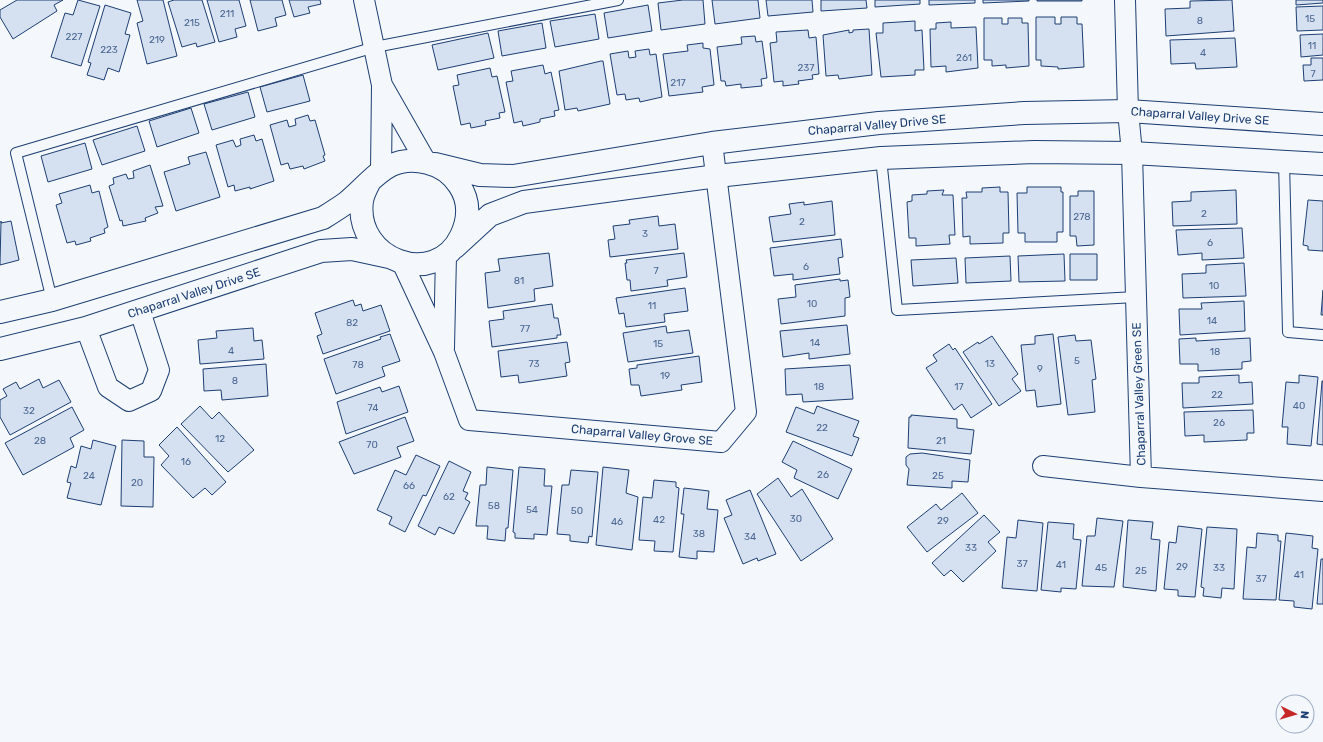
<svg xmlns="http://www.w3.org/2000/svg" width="1323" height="742" viewBox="0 0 1323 742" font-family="Rubik,sans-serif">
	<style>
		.building { fill: #d5e0f0; stroke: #1d3f73 }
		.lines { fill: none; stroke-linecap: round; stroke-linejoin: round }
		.lane-casing { stroke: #1d3f73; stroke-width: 12 }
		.street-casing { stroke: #1d3f73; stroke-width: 22 }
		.secondary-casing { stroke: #1d3f73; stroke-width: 24 }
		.lane { stroke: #f4f7fb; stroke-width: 10 }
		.street { stroke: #f4f7fb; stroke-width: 20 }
		.secondary { stroke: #f4f7fb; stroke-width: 22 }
		.labels { text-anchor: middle; stroke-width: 3; stroke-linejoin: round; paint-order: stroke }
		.number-label { font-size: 10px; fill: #4b6792 }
		.street-label { font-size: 12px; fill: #1d3f73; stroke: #f4f7fb }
	</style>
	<rect width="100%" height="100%" fill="#f4f7fb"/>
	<path class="building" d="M17,0H63L54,5L57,11L13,39L0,17V10Z
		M78,0L100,6L81,66L51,57L65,13L73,15Z
		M137,0H163L177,56L147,64L137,23L143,21Z
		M174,0H202L215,42L197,47L196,43L182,47L168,2Z
		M207,0H239L246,26L235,29L237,37L219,42Z
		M250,0H282L286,15L275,18L277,26L258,31Z
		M289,0H320L321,4L308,7L310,13L294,17Z
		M683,0H703L705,24L661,30L658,3Z
		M712,0H758L760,18L715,24Z
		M766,0H812L813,12L768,16Z
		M821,0H866L867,8L821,11Z
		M875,0H920V4L875,7Z
		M929,0H975V3L929,5Z
		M983,0H1029V1L983,3Z
		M1037,0H1082V1H1037Z
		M1232,0L1234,31L1166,36L1165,9L1190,8V1Z
		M1296,0H1323V3L1296,5Z
		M105,5L131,13L125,34L130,35L119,72L108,68L104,80L87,75L91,63L88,62Z
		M648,5L652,31L608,38L604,13Z
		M1323,6V30L1297,31L1296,7Z
		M595,14L599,39L555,47L550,21Z
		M1036,17H1055V24H1061V17H1077V24H1082L1084,67L1058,69V67L1041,66V60H1036Z
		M984,18H1002V24H1008V18H1022V23H1028L1029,66L1006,68V65L992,66V60H984Z
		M915,21V31L922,30L924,70H915V75L881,77L876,33H883V23Z
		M951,22V28L976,27L978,68L946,72V66L931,67L930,29H936V23Z
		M542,23L546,48L502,56L498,31Z
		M869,29L872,75L839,79L838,75L826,76L823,35L849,30V33L853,32V30Z
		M808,30L809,38L816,37L819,74L812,75L813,79L798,81L799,84L783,86V81L774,82L770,43L777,42L776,32Z
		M488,33L494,58L438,70L432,45Z
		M1323,34V55L1301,57L1300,35Z
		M755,36L756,42L762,41L767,78L761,79L762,86L741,88V84L726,86L725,81H721L717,47L742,44L741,37Z
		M1235,38L1237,67L1196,69L1195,63L1171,64L1170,40Z
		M703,43V48L710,49L714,85L702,87L703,92L669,96L663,54L688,51L687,45Z
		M649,49L650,55L656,54L662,97L640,102L639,98L626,100L625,94L617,95L610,54L628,51L629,58L636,57L635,51Z
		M1311,58H1323V80L1304,81L1303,65H1311Z
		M601,61H603L610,104L578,111L577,108L565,110L559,71Z
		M543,65L545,74L551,72L559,110L554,111L555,116L540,119V122L523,126L522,121L514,123L506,82L513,81L511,71Z
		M490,68L492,77L497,76L505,112L499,113L500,118L485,121L486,125L471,128L470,123L461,125L453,86L459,85L457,75Z
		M303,75L310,101L267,112L260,87Z
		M248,92L255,117L212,130L204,104Z
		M191,108L199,133L157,147L149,121Z
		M308,115L310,121L315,120L325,155L323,156L325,161L304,169L303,166L290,169L288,163L281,165L270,125L287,120L289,127L296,125L295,119Z
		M137,126L145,151L102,165L93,140Z
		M254,135L256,141L262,139L274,181L250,189V187L235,191L234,185L228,187L216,145L233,140L236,147L241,145L240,139Z
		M85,143L92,169L48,182L41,156Z
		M206,152L220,197L176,211L164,172L190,164L188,157Z
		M150,165L163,206L155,207L158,213L145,218L146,221L123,226L122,220L120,221L109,186L114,184L113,178L126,174L128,179L134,178L133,171Z
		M90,185L92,193L99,191L108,227L104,229L105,233L90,238L91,241L76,245L75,241L67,243L56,205L62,203L59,194Z
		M1000,187V192H1008L1009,233H1003V243L970,244V236L963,237L962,198H967L966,192H982V188Z
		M1027,187H1061V192H1063V232H1057V242H1025V233H1018L1017,193H1027Z
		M944,190L942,195H953L955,235H949L950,244L916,246V238H909L907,202L912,201V195L927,194V191Z
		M1236,190L1237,224L1173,226L1172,202L1191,201V192Z
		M1078,191H1094V245L1077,246L1076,236H1070V196H1078Z
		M1308,200L1323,201V251L1308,250V246L1303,245Z
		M832,201L835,235L773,242L769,217L791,214L789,204L804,202V205Z
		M658,216L659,226L675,224L678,249L610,257L608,240L615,239L613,226L630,224L629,220Z
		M1,221V223L11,221L19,260L0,265Z
		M1242,228L1244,258L1202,260V253L1178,255L1176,230Z
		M841,239L843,257L838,258L840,274L793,280V274L774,276L770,248Z
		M549,253L553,286L534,289L535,301L488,308L485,273L500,271L498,259Z
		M684,253L687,277L667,280L668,286L631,291L630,280H627L625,263H627L626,260Z
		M1064,254L1065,281L1019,282L1018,256Z
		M1070,254H1097V280H1070Z
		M1010,256L1011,281L966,283L965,258Z
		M956,258L958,283L913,286L911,260Z
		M1244,263L1246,296L1183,298L1182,274L1206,273V265Z
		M840,279V281L848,280L850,297L845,298V316L781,324L778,299L796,297L795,285Z
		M685,288L688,311L664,314L665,322L626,327L624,313L619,314L616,298Z
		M1323,290V315H1321Z
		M353,300L355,306L361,304L363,311L381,305L390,331L323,354L317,336L322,334L315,313Z
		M1244,301L1245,331L1180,335L1179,309H1202L1201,303Z
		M552,304L554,318H558L561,335H557V338L492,347L489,321L504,319L503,311Z
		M847,325L850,354L809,359V353L783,357L780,331Z
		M666,326L667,333L689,330L693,353L628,362L623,333Z
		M253,328L254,341L262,340L264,359L200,364L198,340L217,338L216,331Z
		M390,334L400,361L382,367L385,376L336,394L324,359L381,339L380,337Z
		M1053,334L1061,404L1037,407L1035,390L1026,391L1021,345L1035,344V336Z
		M1075,335L1076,341L1091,340L1096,379L1092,380L1095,412L1068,415L1058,337Z
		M992,336L1018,374L1012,379L1021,391L999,406L963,352L978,342L979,344Z
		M1196,338V341L1250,338L1251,361L1242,362V369L1198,371V364H1180L1179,339Z
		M567,342L570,362L565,363L567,376L519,383L518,375L501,377L498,351Z
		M949,344L953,350L955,348L992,404L971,418L962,404L954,410L926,368L937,361L933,355Z
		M699,356L702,382L681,385L682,390L641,396L639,385H631L629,369L637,368V365Z
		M266,364L268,396L222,400L221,390L204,391L203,369Z
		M850,365L853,399L803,402L802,394L786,395L785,369Z
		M1239,375V383L1252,382L1253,404L1183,408L1182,383H1199V377Z
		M1299,375L1318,377L1311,446L1287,444L1288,427H1282L1286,382L1299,383Z
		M39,379L43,388L59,380L71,402L10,435L0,417V400L7,396L3,389L16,382L20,389Z
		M1322,381H1323V445L1317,444Z
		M399,386L408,412L346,434L337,402L380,387L382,392Z
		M200,406L212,419L219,412L254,450L228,472L181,424Z
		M817,406L859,421L853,436L859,438L852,456L786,432L796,407L814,414Z
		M72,407L84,430L70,438L74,447L23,475L5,443Z
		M1253,410L1254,433H1247V440L1204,442V435L1185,436L1184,412Z
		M911,415L957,419V428L974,430L971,454L908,448L909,417H911Z
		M405,417L414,441L397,447L401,457L354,474L339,442Z
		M177,427L226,482L212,495L205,488L193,498L161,465L169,456L159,445Z
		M93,440L116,446L101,505L67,498L71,483L67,482L71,466L76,468L81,446L91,449Z
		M122,440L144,441V457H154L153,507L121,506Z
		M793,441L852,469L838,499L794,478L797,470L782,462Z
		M922,453L970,460L968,482L952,481V488L907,485L909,469L906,465V457L910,454Z
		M416,455L440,466L426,496L423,495L405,532L389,524L392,517L377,510L395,470L406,475Z
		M449,461L471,472L463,491L468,493L465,499L470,502L454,534L439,527L435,535L418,526Z
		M487,467L513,470L508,528H506L505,541L487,539L488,526H476L480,485H486Z
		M519,467L545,469L544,486H552L547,535L534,534V539L515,538V533L513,532Z
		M603,467L629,470L626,493L638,497L632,550L596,545Z
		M571,470L598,472L592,537L589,536L588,543L570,541V535L557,534L562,485H569Z
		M778,478L791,497L802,489L833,539L801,561L757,494Z
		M654,480L676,482V487L679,488L673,552L654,551L655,541L639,540L643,497L652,498Z
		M684,488L709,491L707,509L718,510L714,552L697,551V559L679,557L684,514H681Z
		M750,490L776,554L758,561L757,558L743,564L724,518L732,515L726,500Z
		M962,493L978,513L927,552L907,527L936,504L941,510Z
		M984,515L1000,532L988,542L996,551L963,582L951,570L944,576L932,563Z
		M1097,518L1123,521L1114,587L1082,586L1087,536H1095Z
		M1018,520L1043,523L1037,591L1002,588L1007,537L1016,538Z
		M1128,520L1153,522L1151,539L1160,540L1156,591L1123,587Z
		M1048,522L1074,524L1073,539L1081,540L1076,589L1061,588V592L1041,590Z
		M1178,526L1202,529L1195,597L1178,596V590L1164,589L1169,542L1176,543Z
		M1207,527L1237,529L1234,589L1222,588L1221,598L1203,596L1204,588L1201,587Z
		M1257,533L1278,535V541H1281L1276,600L1243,599L1247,547L1256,548Z
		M1286,533L1313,536L1312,548L1318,549L1312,609L1294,607V601L1279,600Z
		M1321,559H1323V604H1317Z"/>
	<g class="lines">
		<defs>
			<path id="lane" d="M881,158L897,310L1136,297
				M1284,161L1288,332L1323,335
				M52,300L16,153L375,47L618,0"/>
			<path id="street" d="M364,0L382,85L381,171
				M1125,0L1128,111L1132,153L1141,477
				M382,85L426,162
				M402,262L444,352L469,420L721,442L746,412L712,143
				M86,328L108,387L129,401L151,391L159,370L140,311
				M444,348L446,255
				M1043,466L1141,477L1323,491"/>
			<path id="secondary" d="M435,164L480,175L513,176L712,143L879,123L1024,113L1128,111L1323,124
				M454,248L490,215L524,202L717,176L881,158L1034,152L1132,153L1323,164
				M0,312L52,300L323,218C331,213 339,208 346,203C373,181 388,152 428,163C441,166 451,173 459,185C470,201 469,219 461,236C435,290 354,260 362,201C363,194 367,187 370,181
				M0,349L86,328L321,251L352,249L389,257"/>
		</defs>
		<use href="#lane" class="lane-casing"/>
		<use href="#street" class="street-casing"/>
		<use href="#secondary" class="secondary-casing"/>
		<use href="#lane" class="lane"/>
		<use href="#street" class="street"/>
		<use href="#secondary" class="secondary"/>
	</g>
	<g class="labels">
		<g class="number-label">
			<text x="227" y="17">211</text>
			<text x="1310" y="22">15</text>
			<text x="1200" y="24">8</text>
			<text x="192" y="26">215</text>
			<text x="74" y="40">227</text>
			<text x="157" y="43">219</text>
			<text x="1312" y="49">11</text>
			<text x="109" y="53">223</text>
			<text x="1203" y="56">4</text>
			<text x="964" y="61">261</text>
			<text x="806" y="71">237</text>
			<text x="1313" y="77">7</text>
			<text x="678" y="86">217</text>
			<text x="1204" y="217">2</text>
			<text x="1082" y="220">278</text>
			<text x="802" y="225">2</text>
			<text x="645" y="237">3</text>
			<text x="1210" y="246">6</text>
			<text x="806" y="270">6</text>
			<text x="656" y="274">7</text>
			<text x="519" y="284">81</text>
			<text x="1214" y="289">10</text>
			<text x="812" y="307">10</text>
			<text x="652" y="309">11</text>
			<text x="1212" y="324">14</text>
			<text x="352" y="326">82</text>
			<text x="525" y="332">77</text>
			<text x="815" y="346">14</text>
			<text x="658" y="347">15</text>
			<text x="231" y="354">4</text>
			<text x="1215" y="355">18</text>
			<text x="1077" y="364">5</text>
			<text x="534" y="367">73</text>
			<text x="990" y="367">13</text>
			<text x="358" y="368">78</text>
			<text x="1040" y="372">9</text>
			<text x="665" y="379">19</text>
			<text x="235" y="384">8</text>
			<text x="819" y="390">18</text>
			<text x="959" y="390">17</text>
			<text x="1217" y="398">22</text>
			<text x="1299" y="409">40</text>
			<text x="373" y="411">74</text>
			<text x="29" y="414">32</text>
			<text x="1219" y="426">26</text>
			<text x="822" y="431">22</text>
			<text x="220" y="442">12</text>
			<text x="40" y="444">28</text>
			<text x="941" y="444">21</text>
			<text x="372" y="448">70</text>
			<text x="186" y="465">16</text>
			<text x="823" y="478">26</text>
			<text x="89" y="479">24</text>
			<text x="938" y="479">25</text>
			<text x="137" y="486">20</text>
			<text x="409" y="489">66</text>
			<text x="449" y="500">62</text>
			<text x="494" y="509">58</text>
			<text x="532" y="513">54</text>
			<text x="577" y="514">50</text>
			<text x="796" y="522">30</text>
			<text x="659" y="523">42</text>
			<text x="943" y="524">29</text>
			<text x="617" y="525">46</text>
			<text x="699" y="537">38</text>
			<text x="750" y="540">34</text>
			<text x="971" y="551">33</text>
			<text x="1022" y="567">37</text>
			<text x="1061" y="568">41</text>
			<text x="1182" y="570">29</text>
			<text x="1101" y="571">45</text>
			<text x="1219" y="571">33</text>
			<text x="1141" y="574">25</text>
			<text x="1299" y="578">41</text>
			<text x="1261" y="582">37</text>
		</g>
		<g class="street-label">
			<text transform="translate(1200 116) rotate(4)" y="4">Chaparral Valley Drive SE</text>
			<text transform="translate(877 125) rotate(-5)" y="4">Chaparral Valley Drive SE</text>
			<text transform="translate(194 293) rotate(-18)" y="4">Chaparral Valley Drive SE</text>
			<text transform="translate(1139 394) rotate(-92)" y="4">Chaparral Valley Green SE</text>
			<text transform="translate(642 435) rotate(5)" y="4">Chaparral Valley Grove SE</text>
		</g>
	</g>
	<g transform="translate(1295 714) rotate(95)"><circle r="19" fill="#f4f7fb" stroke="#9eadc5"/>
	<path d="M0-3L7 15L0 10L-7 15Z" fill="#c62828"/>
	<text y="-6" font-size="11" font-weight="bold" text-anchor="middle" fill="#1d3f73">N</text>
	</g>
</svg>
